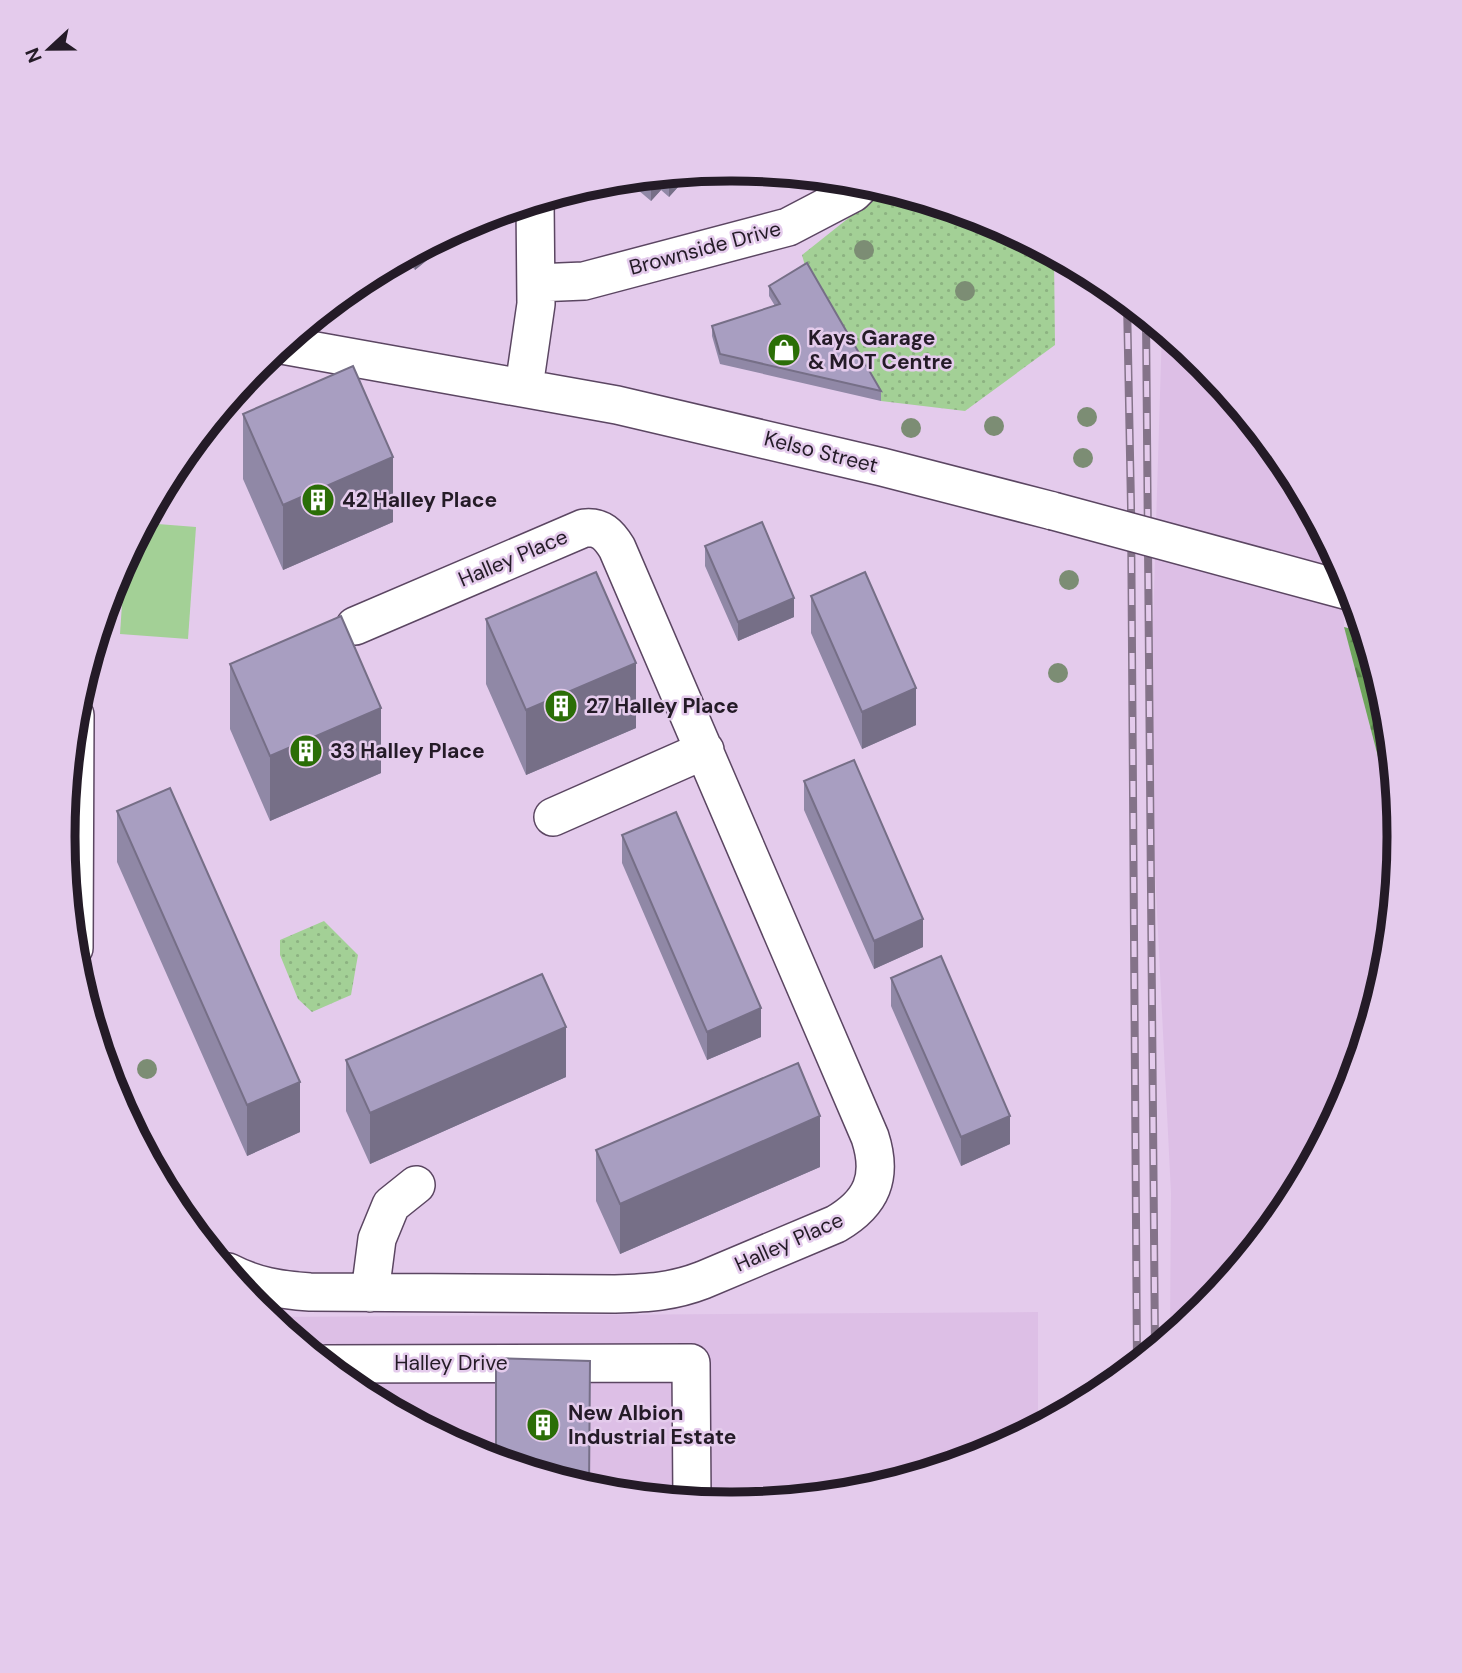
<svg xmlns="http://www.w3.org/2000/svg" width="1462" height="1673" viewBox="0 0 1462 1673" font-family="'DM Sans',sans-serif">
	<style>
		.built { fill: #ddbfe6 }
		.green { fill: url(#green-dots) }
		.forest { fill: url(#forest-firs) }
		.pitch { fill: #a3d096 }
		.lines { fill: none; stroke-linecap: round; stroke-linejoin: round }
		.minor-casing { stroke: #5b4662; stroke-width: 40 }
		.minor { stroke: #fff; stroke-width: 37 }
		.rail-casing { stroke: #847389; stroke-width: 8 }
		.rail { stroke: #e4cbec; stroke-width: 5; stroke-dasharray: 16; stroke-linecap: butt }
		.minor-bridge-casing { stroke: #5b4662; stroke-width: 40; stroke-linecap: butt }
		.minor-bridge { stroke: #fff; stroke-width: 37 }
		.tree { fill: #7c8d74 }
		.wall { fill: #9088a6 }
		.shaded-wall { fill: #766f87 }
		.building { fill: #a89ec1; stroke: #766f87; stroke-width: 2 }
		.labels { text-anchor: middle; stroke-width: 5; stroke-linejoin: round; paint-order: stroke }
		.street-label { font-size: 21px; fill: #241b27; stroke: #e4cbec }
		.poi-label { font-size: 21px; font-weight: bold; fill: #241b27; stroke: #e4cbec; text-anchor: start }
		.rim { fill: none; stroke: #241b27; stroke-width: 9 }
	</style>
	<defs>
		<pattern id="green-dots" width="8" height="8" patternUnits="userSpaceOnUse" patternTransform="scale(1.75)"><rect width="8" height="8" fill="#a3d096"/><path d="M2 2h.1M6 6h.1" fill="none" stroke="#8cb281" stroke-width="1.8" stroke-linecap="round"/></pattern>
		<pattern id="forest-firs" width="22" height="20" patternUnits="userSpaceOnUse" patternTransform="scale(1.75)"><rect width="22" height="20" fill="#6ea45c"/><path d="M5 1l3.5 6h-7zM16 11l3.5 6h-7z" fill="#5a854c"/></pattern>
	</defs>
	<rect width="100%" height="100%" fill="#e4cbec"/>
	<path class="built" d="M1162,330L1204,364L1287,466L1344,573V627L1399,837L1386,967L1348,1093L1286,1208L1203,1309L1170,1336L1171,1193L1149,752Z
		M1038,1312V1426L986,1454L861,1492L731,1504L600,1492L475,1453L360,1392L269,1317Z"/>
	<path class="green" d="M885,189L987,220L1054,256L1055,345L965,411L881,401L807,273L802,255Z
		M324,921L358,955L351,995L312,1012L298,999L280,955V940Z"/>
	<path class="forest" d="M1344,627L1364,632L1386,707L1399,837Z"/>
	<path class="pitch" d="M145,523L196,527L188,639L120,634L125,559Z"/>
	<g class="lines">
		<defs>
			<path id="minor" d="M536,283L584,281L788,227L853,193L864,182
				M282,345L617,405L882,467L1053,511
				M524,387L536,304L535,201
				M553,817L705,750
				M74,948L75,715
				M228,1272C255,1286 280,1290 310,1292L615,1294C648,1293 672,1292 703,1280L836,1224C872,1203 883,1177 870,1137L617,548C609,535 601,526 584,528L355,626
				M370,1293L377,1239L391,1205L416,1185
				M326,1364L691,1363L692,1501"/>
		</defs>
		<use href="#minor" class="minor-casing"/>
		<use href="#minor" class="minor"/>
		<defs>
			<path id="rail" d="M1127,301L1131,506L1137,1363
				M1146,317L1155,1349"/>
		</defs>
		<use href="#rail" class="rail-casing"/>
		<use href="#rail" class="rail"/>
		<defs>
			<path id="minor-bridge" d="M1053,511L1352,592"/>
		</defs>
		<use href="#minor-bridge" class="minor-bridge-casing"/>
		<use href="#minor-bridge" class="minor-bridge"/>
	</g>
	<g class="tree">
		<circle cx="864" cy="250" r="10"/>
		<circle cx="965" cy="291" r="10"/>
		<circle cx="1087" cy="417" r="10"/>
		<circle cx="994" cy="426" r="10"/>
		<circle cx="911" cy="428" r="10"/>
		<circle cx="1083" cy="458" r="10"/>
		<circle cx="1069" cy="580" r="10"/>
		<circle cx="1058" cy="673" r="10"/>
		<circle cx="147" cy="1069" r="10"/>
	</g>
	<path class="wall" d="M688,173V176L669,197L661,190L651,201L625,179Z
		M470,222V225L415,270L404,257Z
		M769,286L881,391V401L720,364L712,336V326L775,306L769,296Z
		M243,414L393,522L283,570L243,479Z
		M705,546L794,617L738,641L705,566Z
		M811,596L916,725L862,749L811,633Z
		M486,619L636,728L526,775L486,684Z
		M230,664L381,773L270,821L230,729Z
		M804,781L923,947L874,969L804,810Z
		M117,811L300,1132L247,1156L117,862Z
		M622,835L761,1037L707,1060L622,863Z
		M891,978L1010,1144L961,1166L891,1006Z
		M346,1060L566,1077L370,1164L346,1111Z
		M596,1150L820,1167L620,1254L596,1201Z"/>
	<path class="shaded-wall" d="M688,173V176L669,197V177L672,174Z
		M661,175V190L651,201V182L656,176Z
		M470,222V225L415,270V252Z
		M393,457V522L283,570V505Z
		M794,598V617L738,641V622Z
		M636,663V728L526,775V710Z
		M916,688V725L862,749V712Z
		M381,708V773L270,821V756Z
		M923,919V947L874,969V941Z
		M761,1008V1037L707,1060V1032Z
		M566,1027V1077L370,1164V1113Z
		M300,1082V1132L247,1156V1105Z
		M820,1116V1167L620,1254V1204Z
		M1010,1116V1144L961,1166V1137Z"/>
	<path class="building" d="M656,176L651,182L645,177Z
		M807,263L881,391L720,354L712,326L780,304L769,286Z
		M353,366L393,457L283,505L243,414Z
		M762,522L794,598L738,622L705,546Z
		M596,572L636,663L526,710L486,619Z
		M865,572L916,688L862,712L811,596Z
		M341,616L381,708L270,756L230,664Z
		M854,760L923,919L874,941L804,781Z
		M170,788L300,1082L247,1105L117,811Z
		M676,812L761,1008L707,1032L622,835Z
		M941,956L1010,1116L961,1137L891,978Z
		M542,974L566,1027L370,1113L346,1060Z
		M798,1063L820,1116L620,1204L596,1150Z
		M496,1358L590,1361L589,1488L496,1460Z"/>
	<defs>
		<symbol id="shop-disc" viewBox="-11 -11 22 22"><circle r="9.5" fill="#2b6e07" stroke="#e4cbec"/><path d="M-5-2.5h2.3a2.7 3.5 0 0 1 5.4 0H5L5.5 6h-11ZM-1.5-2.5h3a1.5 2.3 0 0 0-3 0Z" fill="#fff"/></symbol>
		<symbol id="building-disc" viewBox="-11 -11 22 22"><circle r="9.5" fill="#2b6e07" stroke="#e4cbec"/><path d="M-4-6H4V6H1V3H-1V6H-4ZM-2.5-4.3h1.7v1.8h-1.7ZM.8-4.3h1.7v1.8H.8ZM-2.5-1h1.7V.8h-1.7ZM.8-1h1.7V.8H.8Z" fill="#fff"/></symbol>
	</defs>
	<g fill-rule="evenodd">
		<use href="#shop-disc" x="765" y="331" width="38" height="38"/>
		<use href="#building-disc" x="299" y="481" width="38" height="38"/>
		<use href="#building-disc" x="542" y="687" width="38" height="38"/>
		<use href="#building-disc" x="287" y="732" width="38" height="38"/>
		<use href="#building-disc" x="524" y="1406" width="38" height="38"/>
	</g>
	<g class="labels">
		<g class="street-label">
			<text transform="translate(705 248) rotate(-15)" y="7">Brownside Drive</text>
			<text transform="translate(821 452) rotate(14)" y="7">Kelso Street</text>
			<text transform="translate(513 558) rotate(-23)" y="7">Halley Place</text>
			<text transform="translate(789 1242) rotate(-24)" y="7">Halley Place</text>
			<text x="451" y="1370">Halley Drive</text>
		</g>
		<g class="poi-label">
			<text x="808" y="345">Kays Garage<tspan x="808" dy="24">&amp; MOT Centre</tspan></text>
			<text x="342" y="507">42 Halley Place</text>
			<text x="586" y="713">27 Halley Place</text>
			<text x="330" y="758">33 Halley Place</text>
			<text x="568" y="1420">New Albion<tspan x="568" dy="24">Industrial Estate</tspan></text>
		</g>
	</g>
	<path d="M0 0H1462V1673H0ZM730 181H732A655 655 0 0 1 1387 836V837A655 655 0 0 1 732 1492H730A655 655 0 0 1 75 837V836A655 655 0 0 1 730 181Z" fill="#e4cbec" fill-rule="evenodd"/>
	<path class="rim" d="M730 181H732A655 655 0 0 1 1387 836V837A655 655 0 0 1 732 1492H730A655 655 0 0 1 75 837V836A655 655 0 0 1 730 181Z"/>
	<g transform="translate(49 49) rotate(248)" stroke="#e4cbec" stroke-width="5" paint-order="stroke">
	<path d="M0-5L12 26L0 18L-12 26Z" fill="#241b27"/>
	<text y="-10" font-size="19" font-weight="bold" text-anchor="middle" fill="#241b27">N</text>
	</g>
</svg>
